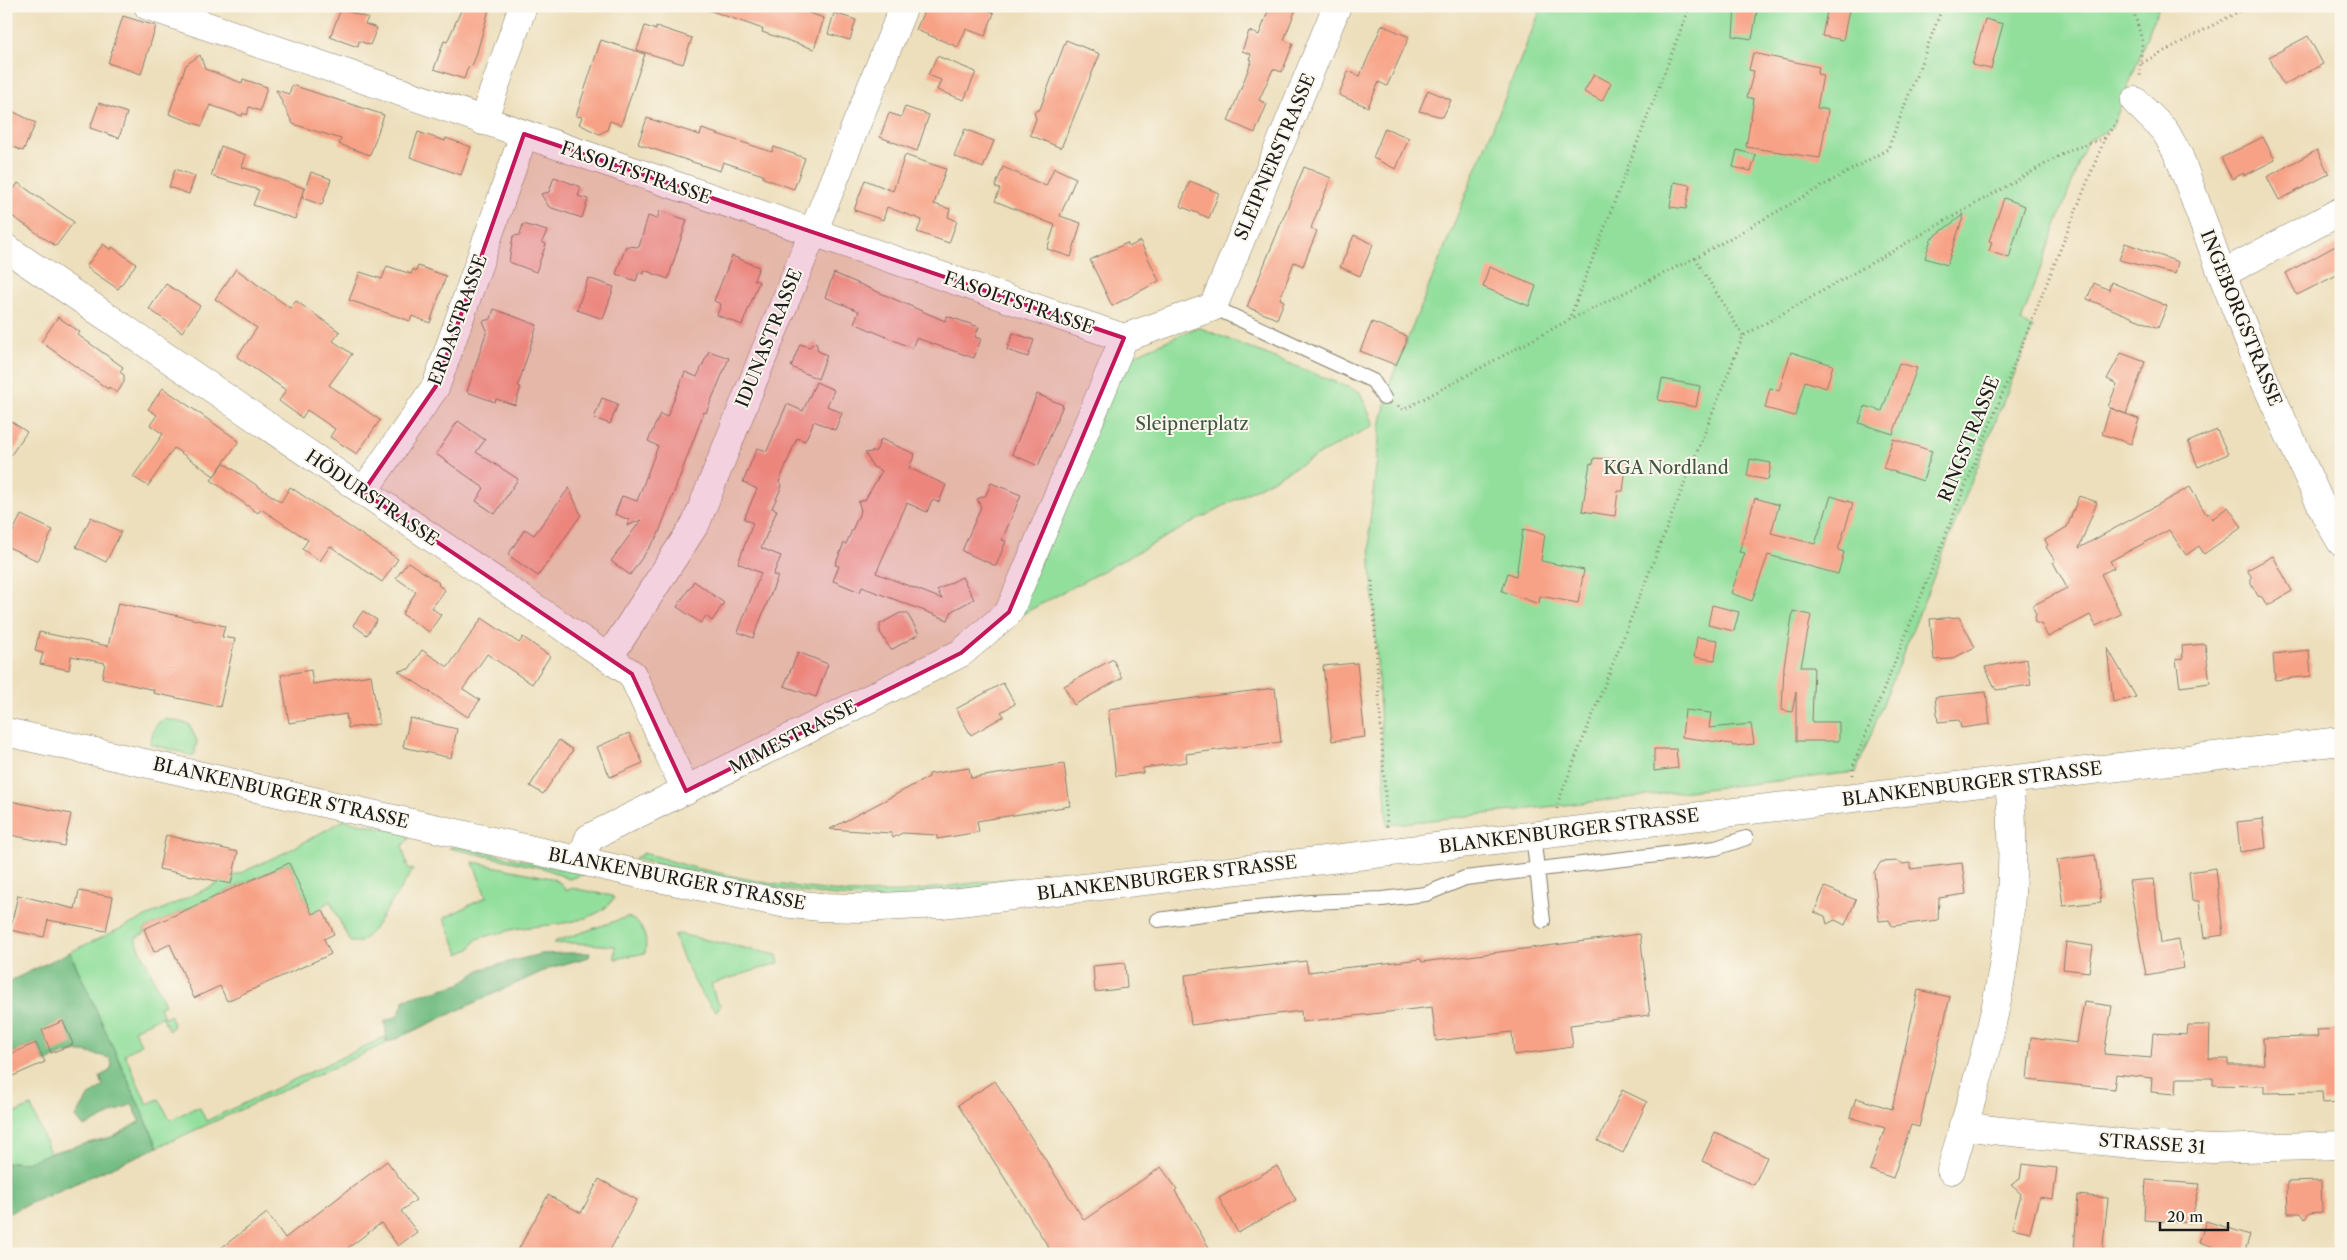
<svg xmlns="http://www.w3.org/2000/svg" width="2347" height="1260" viewBox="0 0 2347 1260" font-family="'Libre Caslon Text',serif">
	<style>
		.green { fill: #92df9c; stroke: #577e5c }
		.forest { fill: #75be84; stroke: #486d50 }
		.building { fill: #f7a286 }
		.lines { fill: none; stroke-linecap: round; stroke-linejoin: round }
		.service-casing { stroke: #847e6c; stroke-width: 16 }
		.minor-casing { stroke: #847e6c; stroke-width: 29 }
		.secondary-casing { stroke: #847e6c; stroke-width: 29 }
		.path { stroke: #847e6c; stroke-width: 3; stroke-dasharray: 1 4; stroke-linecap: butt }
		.service { stroke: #fff; stroke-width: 14 }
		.minor { stroke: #fff; stroke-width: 28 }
		.secondary { stroke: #fff; stroke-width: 28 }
		.marked { fill: #c2185b; fill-opacity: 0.2; stroke: #c2185b; stroke-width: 4; stroke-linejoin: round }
		.labels { text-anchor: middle; stroke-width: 4; stroke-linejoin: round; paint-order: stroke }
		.street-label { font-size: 18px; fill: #1c1c1c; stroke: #fbf7ec }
		.park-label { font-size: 18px; fill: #3f5642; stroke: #fbf7ec }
	</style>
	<rect width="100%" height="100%" fill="#fbf7ec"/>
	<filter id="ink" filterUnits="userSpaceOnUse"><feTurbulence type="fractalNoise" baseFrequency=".02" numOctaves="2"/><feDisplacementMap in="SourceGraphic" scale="10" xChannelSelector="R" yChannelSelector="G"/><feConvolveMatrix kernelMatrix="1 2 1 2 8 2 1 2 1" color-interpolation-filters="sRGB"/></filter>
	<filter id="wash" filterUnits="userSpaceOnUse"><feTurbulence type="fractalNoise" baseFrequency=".0096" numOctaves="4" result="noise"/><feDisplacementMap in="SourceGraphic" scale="20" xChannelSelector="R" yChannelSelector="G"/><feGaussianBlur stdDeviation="1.12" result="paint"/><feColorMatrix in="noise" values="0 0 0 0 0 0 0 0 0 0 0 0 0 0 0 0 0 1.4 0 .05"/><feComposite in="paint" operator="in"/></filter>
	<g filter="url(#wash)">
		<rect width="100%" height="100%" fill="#eddfbc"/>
		<path class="green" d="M1542,6H2159L2112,128L2087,141L2021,322L2033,327L1856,772L1387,825L1369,530L1381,422L1391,380Z
			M1198,327L1360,392L1374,425L1017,617L1125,359Z
			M166,719L189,724L197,741L194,756L150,744C153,734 154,721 166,719Z
			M344,820L404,832L409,839L402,846L408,868L413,870L373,930L361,942H350L330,901L312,914L289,863L144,929L145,933L135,938L165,1004L159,1007L165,1018L171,1015L173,1027L169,1031L162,1016L134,1030L141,1044L125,1054L147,1104L159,1099L170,1120L195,1108H200L206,1121L385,1037L387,1043L158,1147L70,952L288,851Z
			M457,846L585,874L569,879L546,869L449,848Z
			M644,853L695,868L766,883L849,893L903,892L1014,878V882C968,888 920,898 874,898C792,896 713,876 634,859Z
			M473,862L551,878L562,884L566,891L572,888L612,896L614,898C597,926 544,924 515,929C503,932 490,935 477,939L470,949L459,954L444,918L486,897Z
			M627,917C643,922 648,938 645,953L615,959V946L573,943L554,944V942Z
			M679,934L777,955L779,963L711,984L716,1000L721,1005L716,1011C696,992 684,961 674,935Z
			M31,1106L50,1153L26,1163L11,1162L6,1164V1117Z"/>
		<path class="forest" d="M70,952L158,1147L6,1214V1164L11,1162L26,1163L50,1153L115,1136L140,1121L132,1104L84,1127L76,1117L88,1097L103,1086L100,1076L110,1071L112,1064L110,1058C78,1050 75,1048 45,1062L36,1043L6,1056V983Z
			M567,953H590L589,957L550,968L387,1043L385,1021L398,1016L405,999L460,984L481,969L541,954Z"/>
		<g id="blocks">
			<path class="building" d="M463,6H490L476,56L472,66L468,67L464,79L434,69L444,41L447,42Z
				M707,6H788L824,18L814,49L762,32L763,29L706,9Z
				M926,6H978L994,13L985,36L966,29L958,47L916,30Z
				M1270,6H1297L1284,40L1293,44L1282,72L1273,69L1259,100L1267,104L1255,133L1228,121L1252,60L1249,59L1251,54L1242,51L1249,31L1259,35Z
				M1735,6H1758L1752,39L1733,36Z
				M1828,6L1849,10L1843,40L1822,36Z
				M341,9L368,18L365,24L377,28L370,45L359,41L358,47L330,37Z
				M834,13L856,20L850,40L828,34Z
				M123,16L156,26L141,74L108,63Z
				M1985,19L2003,24L1991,69L1972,65Z
				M1382,25L1409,37L1387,86L1379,82L1368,107L1339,95L1348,71L1360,76Z
				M645,26L656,30V26L692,38L683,64L637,50Z
				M2308,36L2323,64L2283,85L2269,57Z
				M601,40L645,54L621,125L610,121L607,130L599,134L579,124L582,117L576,116Z
				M1066,40L1100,54L1061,148L1030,135L1036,119L1034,112L1040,109Z
				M1753,53L1819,67L1817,74L1823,75L1817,108L1828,110L1820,158L1746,147L1754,99L1747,97L1754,71L1749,70Z
				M200,55L205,69L242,83L243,79L267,87L260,111L249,107L247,115L243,113L242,116L210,105L202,126L169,114L186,65Z
				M937,56L976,72L964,100L937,90L941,80L928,75Z
				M1594,74L1611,83L1602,101L1584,92Z
				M292,85L384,115L370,155L339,144L341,139L293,124L276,90L289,94Z
				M1428,90L1451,100L1443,117L1419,111Z
				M99,103L127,113L119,138L90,128Z
				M905,107L929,115L917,151L880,137L889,113L901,117Z
				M14,112L36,123L23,151L6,144V130Z
				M647,118L700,135L702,129L772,152L774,147L805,158L794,189L763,178V175L723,162L720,171L638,144Z
				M1385,128L1409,138L1396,169L1373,158Z
				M965,129L994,141L983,168L954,156Z
				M418,132L445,141L446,138L471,147L461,175L410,157Z
				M2263,137L2275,160L2244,176V173L2232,179L2221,158Z
				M221,146L246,155L242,167L304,188L295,219L253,205L259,190L211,176Z
				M1737,150L1756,155L1751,171L1733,167Z
				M2317,150L2329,174L2279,200L2267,177Z
				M905,155L946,169L934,204L950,209L948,217L957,221L949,243L917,232L922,220L887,207L883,220L854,210L865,180L893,191Z
				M1003,167L1046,186L1054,168L1076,178L1060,216L1081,223L1071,257L1047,249L1055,225L995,201L1000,189L995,187Z
				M1304,167L1331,178L1311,228L1317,231L1303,266L1294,262L1280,299L1284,301L1277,319L1247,307Z
				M175,169L195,176L189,194L169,187Z
				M311,172L331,179L322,205L302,198Z
				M554,177L581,187L578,196L588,199L582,218L549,207L541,194L549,192Z
				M1190,181L1219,193L1209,218L1180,206Z
				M1674,182L1690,185L1686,209L1670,207Z
				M18,183L74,222L56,246L6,212V201Z
				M2004,198L2025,206L2009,258L1989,251L1992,242L1989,241Z
				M660,211L687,220L668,279L644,270V274L639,272L636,281L616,274L626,246L639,247L648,216L657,219Z
				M1964,214L1947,265L1925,258L1931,239Z
				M523,224L547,231L542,242L546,244L536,272L509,262L513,236L520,235Z
				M1354,235L1373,244L1360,276L1340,267Z
				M1140,241L1159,281L1112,306L1090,260L1127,243L1129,247Z
				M2125,243L2178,262L2175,274L2119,260Z
				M2341,243V273L2297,295L2286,273Z
				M103,244L111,250L112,247L136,264L118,289L86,267Z
				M732,256L759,267L754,280L759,282L742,325L717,315L721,304L714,301Z
				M387,266L411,274L413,269L416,271L418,266L446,276L430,323L412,316L410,321L349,300L360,272L382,279Z
				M1489,267L1536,286L1529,306L1483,287Z
				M236,269L290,308L296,301L340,332L333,341L352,354L329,385L380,420L357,454L330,437L335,429L307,410L302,418L279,401L286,390L237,357L257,328L215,299Z
				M834,273L945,321L947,316L979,327L975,337L981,339L974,358L916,338L912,348L854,323L859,311L825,297Z
				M588,278L614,287L603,319L577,310Z
				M2111,282L2167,306L2158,328L2087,299L2094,283L2109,290Z
				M166,284L200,306L182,332L149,309Z
				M494,309L537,325L518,386L521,387L515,405L496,399L495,402L467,392L487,330L483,321L491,319Z
				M58,317L80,332L78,335L123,367L120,372L124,375V382L117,393L109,387L108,389L41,342Z
				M1372,322L1406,336V343L1396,365L1360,351Z
				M1013,333L1034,340L1028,357L1007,350Z
				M816,342L818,351L827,355L818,379L791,367L800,344L809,347Z
				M709,351L729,358L706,413L704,412L658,535L630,575L611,561L641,520L627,526L629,520L615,514L622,496L637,501L658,446L648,441L660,414L667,417L685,372L697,377Z
				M1791,352L1833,365L1826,388L1805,381L1795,416L1765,408L1770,388L1779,391Z
				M2121,353L2145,362L2126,414L2108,407L2117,384L2107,379Z
				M1899,363L1917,368L1893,434L1859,423L1865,406L1882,411Z
				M1662,379L1700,386L1696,407L1658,400Z
				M816,382L834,390L827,406L842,413L835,430L814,421L805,441L797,438L779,482L782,486L772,508L777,510L761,548L781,556L773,575L778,576L753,638L738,632L761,573L738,563L753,523L744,519L757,489L743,482L757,448L767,451L787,404L803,411Z
				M163,388L239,441L214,476L174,448L148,486L133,477L163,434L150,425L157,415L148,409Z
				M1037,394L1063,405L1038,466L1012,454Z
				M602,398L618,404L610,424L594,418Z
				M2110,408L2139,419L2131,444L2102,434Z
				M6,418L27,432L6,462Z
				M458,421L485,440L476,452L518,479L495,514L476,501L484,488L436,454Z
				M2217,430L2228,454L2198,467L2188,442Z
				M881,439L915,454L909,468L946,485L939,502L932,500L927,512L907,503L876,573L942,599L937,590L962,577L974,599L952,611L948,620L862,587L860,592L833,581L839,566L835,565L844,543L846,544L861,510L858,502L865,500L882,471L873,467L865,453L876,451Z
				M1893,439L1932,451L1923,481L1883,468Z
				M1594,458L1627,460L1623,491H1618L1615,516L1582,511L1590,463L1593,464Z
				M1750,459L1771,463L1768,480L1747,476Z
				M224,463L281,502L290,487L398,559L382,582L330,546L320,561L302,549L308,540L261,509L258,513L211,480Z
				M991,483L1021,495L1002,540L1006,541L996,566L962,551L981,507L977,499L986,495Z
				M2190,487L2206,514L2208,513L2212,519L2228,507L2242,527L2204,554L2199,546L2186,555L2169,530L2110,561L2114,568L2101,574L2121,614L2096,626L2090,615L2048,637L2042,625L2034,622L2036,614L2032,606L2067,588L2053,562L2055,561L2046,547L2048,545L2045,540L2067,527L2079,496L2097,502L2079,548Z
				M569,488L581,515L538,576L508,555L525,529L534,535Z
				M1831,496L1853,503L1838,550L1844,552L1838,574L1768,555L1752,601L1731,593L1745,553L1739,552L1755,498L1779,505L1771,533L1815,544Z
				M21,515L53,530L38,561L6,546Z
				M91,517L121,532L106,562L76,547Z
				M1523,529L1545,534L1541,561L1584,570L1578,603L1540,596L1539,604L1502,591L1508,573L1516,576Z
				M2273,556L2292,591L2267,606L2262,597L2258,596L2251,583V576L2247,570Z
				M408,562L439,583L438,585L445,590L432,608L441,615L429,632L402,614L416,592L396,578Z
				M694,581L724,603L712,621L706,616L701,623L677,607Z
				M118,603L225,626L222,637L235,639L220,707L153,693L154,690L102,678L105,663L71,656L69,670L40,664L43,653L35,651L39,632L108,646Z
				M1712,605L1739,612L1734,631L1708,625Z
				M363,611L377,620L367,635L353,625Z
				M1793,611L1811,615L1801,667H1814L1812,722H1839V741H1796V692L1792,712L1782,710L1784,666Z
				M900,613H907L919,634L891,650L880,632V624Z
				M1959,617L1975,647L1952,659L1934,660L1930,619Z
				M482,618L519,643L523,637L550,656L532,684L487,654L463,689L480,700L468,717L398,671L409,669L422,650L448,667Z
				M1697,637L1718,640L1715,660L1694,657Z
				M2205,644L2210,683L2180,687L2176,659L2183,658L2182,646Z
				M2107,647L2136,697L2113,702Z
				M2309,650L2311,676L2275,680L2273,654Z
				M798,652L828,664L816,697L784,686Z
				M1113,659L1122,678L1074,705L1064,686Z
				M2027,659L2031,685L1996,690L1985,667Z
				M1357,663L1365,737L1332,741L1323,666Z
				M311,670L313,684L371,675L379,724L348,728L346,714L289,723L281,675Z
				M1003,683L1015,704L1001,712L1004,716L971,735L956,709Z
				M1275,688L1281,742L1186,754L1187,762L1143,768V773L1116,776L1108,709Z
				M1986,692L1990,724L1961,728L1959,720L1938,722L1935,697Z
				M1685,710L1711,713L1709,728L1751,724L1754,744L1733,746L1732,744L1682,737Z
				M410,718L457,729L451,758L403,747Z
				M629,733L643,763L610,777L597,747Z
				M559,740L573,750L543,794L530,786Z
				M1654,749H1676L1678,768L1654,771Z
				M1064,764L1070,806L977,821L979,832L937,839V835L902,833L893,838L891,833L830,829L929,777V774L969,768L971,778Z
				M6,800L71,814L64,846L6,834Z
				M2263,819L2266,848L2240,852L2237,822Z
				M166,835L238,852L231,884L159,869Z
				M2095,855L2101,902L2063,906L2057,860Z
				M1898,861L1902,864L1910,863V869L1962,863L1966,894L1939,898L1938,920L1892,926L1889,920L1879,921L1874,872L1881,862Z
				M289,863L312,914L323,910L334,934L324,939L331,954L227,1001L220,986L194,998L170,944L154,952L144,929Z
				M2216,868L2223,935L2204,938L2199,901H2192L2189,872Z
				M2154,879L2161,943L2179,940L2184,968L2146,975L2129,881Z
				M1825,887L1856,900L1845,925L1835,920L1827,924L1825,916L1814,912Z
				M79,891L113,897L106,931L48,920L44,937L10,930L18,895L75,909Z
				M1640,934L1650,1015L1570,1025L1573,1047L1514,1055L1512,1032L1436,1041L1432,1007L1302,1022L1301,1011L1191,1025L1185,975L1306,961L1308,972L1421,959L1422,962Z
				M2066,942L2093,946L2089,972L2063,969Z
				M1125,963L1127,988L1095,992L1093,966Z
				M1918,990L1950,997L1919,1127L1911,1125L1893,1178L1870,1170L1885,1128L1850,1117L1856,1098L1892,1109Z
				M2084,1002L2112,1006L2104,1054L2151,1058L2153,1033L2187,1035L2188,1025H2210L2209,1059H2228V1065H2264L2263,1038L2318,1037L2317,1030L2341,1029V1102L2323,1103L2322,1092L2264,1093V1086L2213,1085V1078H2177L2176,1094L2151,1092L2152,1078L2116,1074L2114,1089L2027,1080L2031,1037L2077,1043Z
				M63,1021L73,1044L51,1053L42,1030Z
				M36,1043L45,1062L13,1076L6,1062V1056Z
				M995,1081L1084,1220L1161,1167L1177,1189L1175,1191L1213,1254H1053L958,1105Z
				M1622,1090L1647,1102L1623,1153L1598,1141Z
				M1715,1132L1767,1157L1754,1185L1702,1161Z
				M387,1161L416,1200L401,1211L417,1232L398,1246L381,1223L340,1254H213L267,1213L285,1238Z
				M2022,1164L2057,1168L2053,1199L2039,1197L2030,1232L2012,1228L2021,1194L2011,1185L2020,1179Z
				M1277,1166L1296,1200L1238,1233L1219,1198Z
				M599,1179L637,1200L608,1254H516L548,1195L581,1213Z
				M2146,1180L2200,1184L2191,1223L2144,1220Z
				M2321,1181L2322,1212L2309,1213L2305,1219L2301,1213H2288L2287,1182Z
				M2078,1195L2108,1198L2102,1254L2074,1251Z
				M2206,1221L2250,1235L2244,1254H2211L2214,1247L2199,1242Z"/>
		</g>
	</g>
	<g filter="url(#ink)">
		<use href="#blocks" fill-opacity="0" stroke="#847e6c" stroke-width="1"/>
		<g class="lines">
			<defs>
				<path id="service" d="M1213,307L1373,381L1384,398
					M1533,835L1543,921
					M1158,920L1247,908L1311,902L1382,899L1426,894L1465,878L1716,848L1746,838"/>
				<path id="minor" d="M148,6L1124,338
					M2135,101L2165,131L2179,156L2222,274L2266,384L2326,516L2341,542
					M483,121L523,6
					M6,248L632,674L686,791
					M2222,274L2341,211
					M363,492L436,386L524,134
					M609,657L696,523L904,6
					M581,860L589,838L961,653L1009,612L1124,338L1213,307L1337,6
					M1963,1125L1992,1130L2131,1144L2212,1149L2341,1145
					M1951,1170C1970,1103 1993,1035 2003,966C2013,905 2015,841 2009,780"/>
				<path id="secondary" d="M6,732L644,875L782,903L821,907L860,908L942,904L1153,880L2341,741"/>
			</defs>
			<use href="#service" class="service-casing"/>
			<use href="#minor" class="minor-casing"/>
			<use href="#secondary" class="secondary-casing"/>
			<path class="path" d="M2132,6L2142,40L2140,78
				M2142,63L2249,6
				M1695,258L1743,336
				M1569,320L1690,6
				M1398,406L1403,410L1569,320L1695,258L1888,149L1943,6
				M1372,581L1387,827
				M1853,775V766L2105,138L2118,119
				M1557,809L1558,802L1743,336L2070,150L2105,138"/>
			<use href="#service" class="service"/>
			<use href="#minor" class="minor"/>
			<use href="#secondary" class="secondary"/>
		</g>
	</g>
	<path class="marked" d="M524,134L1124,338L1009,612L961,653L686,791L632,674L363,492L436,386Z"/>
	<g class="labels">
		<g class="street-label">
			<text transform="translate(1275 157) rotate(-67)" y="6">SLEIPNERSTRASSE</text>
			<text transform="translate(636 173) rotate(19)" y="6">FASOLTSTRASSE</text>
			<text transform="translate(1019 303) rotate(19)" y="6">FASOLTSTRASSE</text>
			<text transform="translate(2241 318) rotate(68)" y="6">INGEBORGSTRASSE</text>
			<text transform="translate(458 320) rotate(-70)" y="6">ERDASTRASSE</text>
			<text transform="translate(769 338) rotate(-68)" y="6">IDUNASTRASSE</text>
			<text transform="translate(1969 439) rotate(-68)" y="6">RINGSTRASSE</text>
			<text transform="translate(372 498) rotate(34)" y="6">HÖDURSTRASSE</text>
			<text transform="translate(793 737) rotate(-27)" y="6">MIMESTRASSE</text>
			<text transform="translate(1972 784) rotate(-7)" y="6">BLANKENBURGER STRASSE</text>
			<text transform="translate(281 793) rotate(13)" y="6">BLANKENBURGER STRASSE</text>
			<text transform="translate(1569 831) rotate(-7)" y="6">BLANKENBURGER STRASSE</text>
			<text transform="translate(1167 878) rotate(-7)" y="6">BLANKENBURGER STRASSE</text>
			<text transform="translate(677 879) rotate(11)" y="6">BLANKENBURGER STRASSE</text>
			<text transform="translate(2152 1144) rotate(4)" y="6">STRASSE 31</text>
		</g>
		<g class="park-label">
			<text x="1192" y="430">Sleipnerplatz</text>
			<text x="1666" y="474">KGA Nordland</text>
		</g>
	</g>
	<rect width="2347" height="1260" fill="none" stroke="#fbf7ec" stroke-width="25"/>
	<path d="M2160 1222v8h68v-8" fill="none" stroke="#1c1c1c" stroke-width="2.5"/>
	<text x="2167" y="1222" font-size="15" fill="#1c1c1c" stroke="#fbf7ec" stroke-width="4" paint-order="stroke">20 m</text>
</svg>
